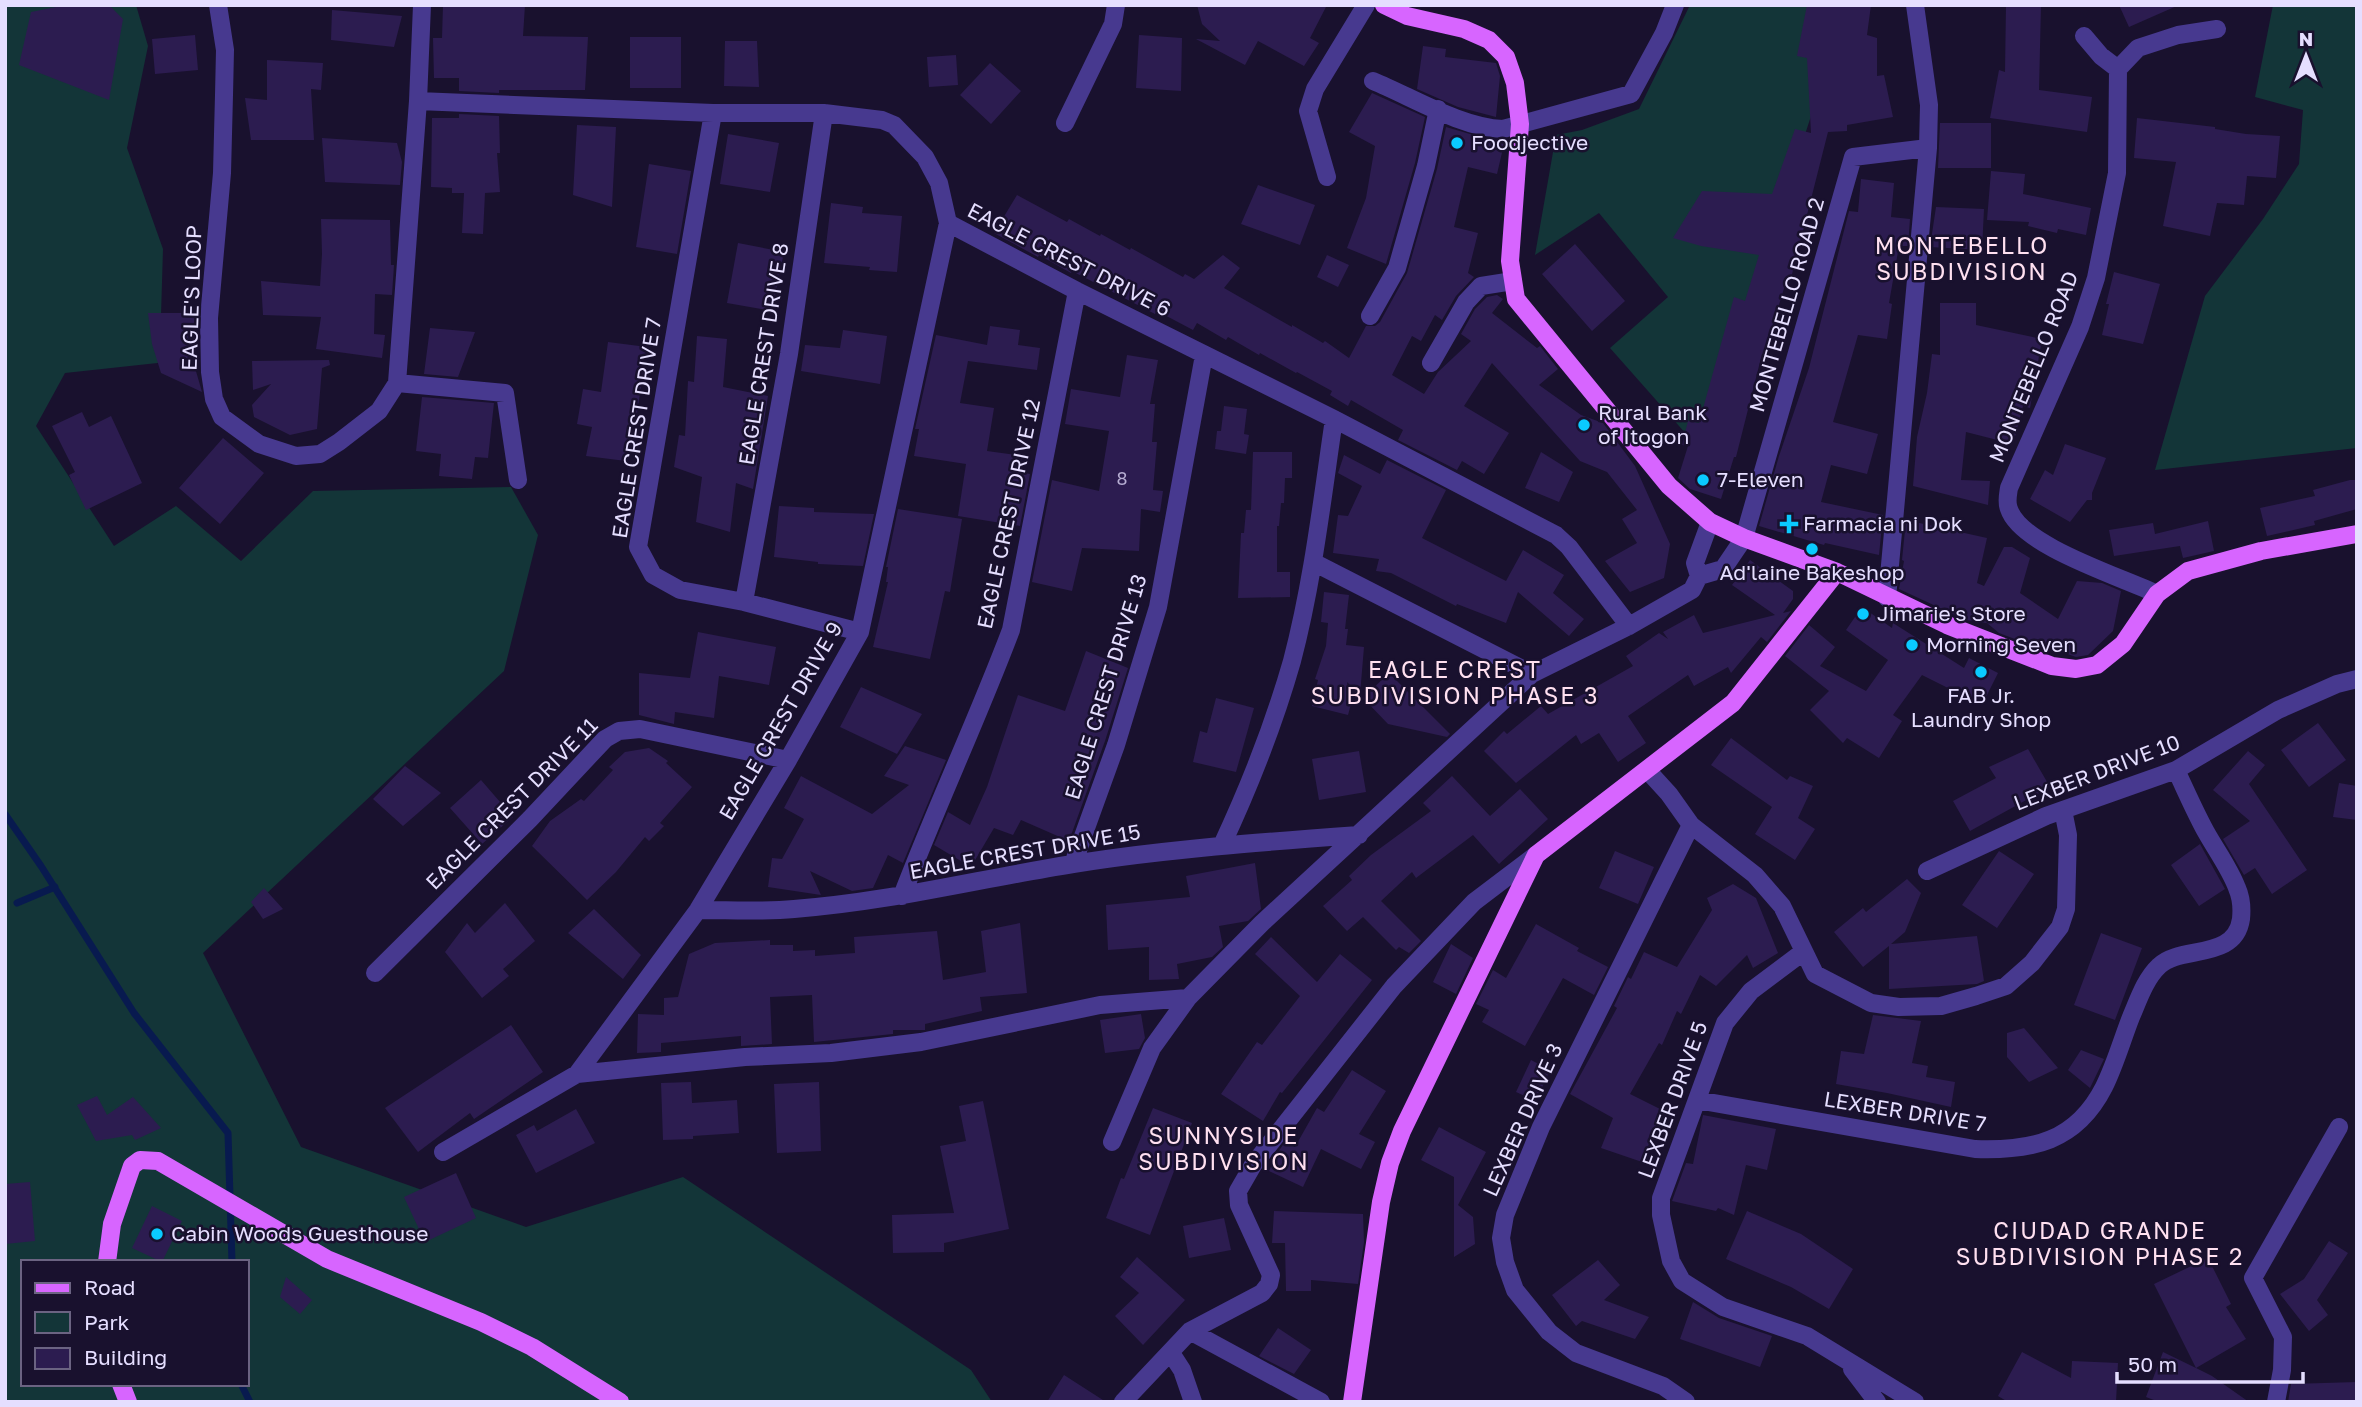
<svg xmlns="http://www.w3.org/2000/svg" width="2362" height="1407" viewBox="0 0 2362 1407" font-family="'Golos Text',sans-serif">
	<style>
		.green { fill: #133538; fill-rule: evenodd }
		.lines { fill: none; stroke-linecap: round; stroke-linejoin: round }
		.stream { stroke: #081a4f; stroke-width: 7 }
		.building { fill: #2c1c50 }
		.minor { stroke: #47398f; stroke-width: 18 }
		.major { stroke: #d765ff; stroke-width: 18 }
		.poi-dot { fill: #0acaff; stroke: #19112e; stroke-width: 2.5 }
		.labels { text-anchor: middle; stroke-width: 5; stroke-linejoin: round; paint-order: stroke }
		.number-label { font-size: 18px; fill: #b7aed3 }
		.poi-label { font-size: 21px; fill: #e5deff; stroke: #19112e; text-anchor: start }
		.street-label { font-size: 21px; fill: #e5deff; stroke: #19112e }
		.neighbourhood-label { font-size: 23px; letter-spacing: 2px; fill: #ffe0f0; stroke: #19112e }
	</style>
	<rect width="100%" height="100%" fill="#19112e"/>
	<path class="green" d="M5,5H136L148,46L127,148L163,249L161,316L176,361L65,373L36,426L114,546L176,506L241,561L313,491L511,487L538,535L504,671L203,953L301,1147L526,1227L683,1177L971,1370L992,1402H5ZM23,1262H247V1384H23Z
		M1690,5H1847L1702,452L1610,348L1668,297L1599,213L1535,255L1556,135L1582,130L1639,109Z
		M2273,5H2357V448L2155,470L2205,296L2263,219L2299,164L2303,110L2255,97Z"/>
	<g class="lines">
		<path class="stream" d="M5,814L41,866L134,1013L228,1133L232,1262
			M17,903L55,887
			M241,1384L250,1402"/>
	</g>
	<path class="building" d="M66,5H109L123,19L109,100L19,65L31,12Z
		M443,5H525L523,36L588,37L585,90H499V93L459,91V78H434L433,38H442Z
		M1197,5H1327L1310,38L1319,43L1304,66L1258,41L1245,65L1196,39L1220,41L1202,24Z
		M1807,5H1871L1867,35L1877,38V76L1884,75L1893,117L1847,125V131L1828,132L1789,286L1785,285L1764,354H1762L1736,457H1734L1721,499L1690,489L1678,478L1688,446L1682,445L1688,421L1699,423L1734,297L1745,301L1759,255L1701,246L1673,238L1702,191L1772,194L1795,129L1811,133L1807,58L1797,56Z
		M2006,5H2041L2039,90L2092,97L2087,132L1990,118L1999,70L2005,72Z
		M2119,5H2179L2129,27Z
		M332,10L402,16L394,47L331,40Z
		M195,35L198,70L155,74L152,39Z
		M1139,35L1182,38L1181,91L1136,88Z
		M630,37H681V88H630Z
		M725,41H757L759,87L724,86Z
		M1423,46L1446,49L1445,57L1496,63L1500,76L1496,117L1458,107L1417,89Z
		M956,55L958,85L929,87L927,57Z
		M267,60L323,63L321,90L311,89L314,140H251L245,98L267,100Z
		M990,63L1021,91L991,124L960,95Z
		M1372,93L1425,117L1415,163L1386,264L1347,248L1366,198L1375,146L1349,132Z
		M459,114L499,116L500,153H497L500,192L485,193L483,234L462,233L464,193H452V188L431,187L432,118H459Z
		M2137,118L2215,127V129L2246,134L2280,136L2276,178L2247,176L2244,205L2217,203L2210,236L2163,226L2176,162L2134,158Z
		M1940,123H1991V168H1938Z
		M577,125L616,127L612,207L573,195Z
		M1446,127L1504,144L1497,174L1468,167L1454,227L1478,233L1468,273L1474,277L1456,296L1442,320L1435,315L1421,341L1412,336L1392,375L1424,394L1438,372L1471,341L1461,334L1475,309L1487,297L1497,295L1503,299L1492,313L1537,348L1540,346L1558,369L1539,385L1581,415L1603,423L1635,466L1670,544L1664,578L1630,592L1605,561L1637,543L1622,519L1637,510L1607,472L1580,461L1492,363L1464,406L1509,433L1484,474L1462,461L1457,470L1398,440L1403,430L1351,400L1348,406L1330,395L1332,391L1297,372L1296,373L1260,353L1259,355L1228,337L1226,340L1197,323L1193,330L1157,311L1155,314L1072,271L1071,273L1039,255L1038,257L994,233L1017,195L1067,222L1069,219L1100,236L1101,234L1130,250L1131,248L1183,277L1185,274L1194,279L1223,255L1240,268L1224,288L1292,327V325L1323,343L1325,341L1349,358L1366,326H1375L1380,322L1407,273L1437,169Z
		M728,134L779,143L770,192L720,184Z
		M322,138L397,143L402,162L400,185L325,182Z
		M649,164L691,171L677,254L636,247Z
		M1991,171L2025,174L2023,194L2091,208L2086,235L2058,229L2057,233L2028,226L2029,222L1987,220Z
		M1861,179L1894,183L1891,217L1910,219L1908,246H1899L1889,303L1892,304L1887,339L1858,335L1833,422L1878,434L1867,474L1831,465L1821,502L1883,515L1879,555L1825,543L1824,545L1759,526L1779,456L1809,368L1849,211L1858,212Z
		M1258,185L1315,205L1300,245L1241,224Z
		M831,203L863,207L862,213L902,216L897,272L869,270L870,267L824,263Z
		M1936,207L1984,209L1982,250L1930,247Z
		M321,219L390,220L391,265H394L392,295L375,294L374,334L385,335L382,358L316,349L321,317L263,315L261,281L320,286L322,254Z
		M738,243L784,252L772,311L727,303Z
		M1575,244L1625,301L1592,331L1542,274Z
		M1327,255L1349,265L1338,287L1317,277Z
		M2114,272L2160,284L2143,344L2102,335L2109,304H2106Z
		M1940,303H1976V325L2042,339L2030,408L2023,406L2013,444L1966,432L1961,480L1990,481L1988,505L1913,486L1917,437L1927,393L1932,354L1940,355Z
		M148,313H197V347H189L202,392L161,373L152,344Z
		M990,326L1020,330L1018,345L1040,348L1037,370L968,361L960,403L994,408L987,451L1023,456L1020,472L1030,474L1020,526L958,516L966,464L914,456L919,429H915L936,335L987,345Z
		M430,328L475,332L458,377L424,374Z
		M843,330L887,336L880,384L801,371L805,345L840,348Z
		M697,336L727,339L723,387L768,396L753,489L736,483L730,532L696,522L702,477L674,467L679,435L685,436L688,381L694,382Z
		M608,342L647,347L634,433L629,432L626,461L586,456L592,427L577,424L583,389L601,392Z
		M1127,355L1158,360L1150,404H1155L1152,442H1157L1153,490L1163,491L1160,512L1141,509L1139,551L1082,548L1072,591L1032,582L1052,480L1099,491L1109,431L1065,424L1071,389L1120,397Z
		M329,360L330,365L322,368L317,429L290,435L254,417L252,405L271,384L253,390L252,361Z
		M422,397L494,403L488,458L475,457L472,479L439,476L441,454L416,451Z
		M1224,406L1247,409L1244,434L1249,435L1246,454L1215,449L1217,431H1221Z
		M82,412L89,427L111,416L142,483L86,510L69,475L75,472L52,426Z
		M223,438L264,473L220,524L179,488Z
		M2065,444L2106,458L2092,493V500H2087L2070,522L2030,499L2045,470L2053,475Z
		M1253,452H1292V478H1285L1284,503H1281L1279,526H1277V572H1290V597L1238,598L1241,533H1244L1246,510H1251Z
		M1541,452L1573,472L1559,502L1525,488Z
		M1344,455L1380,474L1387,460L1446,490L1422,538L1506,581L1523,550L1564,575L1553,593L1584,619L1569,636L1518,592L1506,623L1457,604L1456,606L1391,573L1376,571L1379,559L1333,553L1338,515L1348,516L1362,486L1338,473Z
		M2350,480H2357V509L2314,521L2315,525L2267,536L2260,508L2315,496L2313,490Z
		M779,506L814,508V512L874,514L863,566L818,564V562L774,557Z
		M898,509L962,519L950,592L945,591L930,659L873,647L888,582H886L888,567H886Z
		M1906,520L1987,538L1977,583L1984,586L2004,547H2012L2030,558L2020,593L2058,619L2077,581L2102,583L2121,591L2113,631L2088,655L2076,657L2031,641L2028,644L1999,633L1987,623L1966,620L1899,589L1904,561L1902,560Z
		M2208,521L2214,551L2183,558L2180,546L2114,556L2109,530L2153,523L2155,534Z
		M1750,560L1793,591V599L1783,613L1791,611L1767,642L1761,637L1731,673L1728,667L1694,686L1688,675L1628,716L1646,743L1618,762L1599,733L1581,744L1576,735L1516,783L1484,751L1504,731L1507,734L1541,706L1548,714L1633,666L1626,656L1659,633L1668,639L1663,632L1694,615L1703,633L1775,615L1732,585Z
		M1324,592L1349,595L1345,629H1348L1346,645L1364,647L1360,695L1347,682L1351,704L1348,715L1312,706L1318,680L1315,679L1326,646L1328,623L1321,622Z
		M1862,607L1892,628L1893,623L1964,668L1969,658L1998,673L1982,705L1922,675L1893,715L1902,721L1879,758L1847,738L1843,743L1810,710L1829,691L1785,656L1809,625L1835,647L1820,666L1866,691L1888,660L1846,630Z
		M698,632L776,647L769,685L719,676L714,718L675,712L674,724L639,715V673L690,678Z
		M1086,651L1128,668L1105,741L1069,841L1021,820L1013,835L994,828L971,867L934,845L948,812L970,825L987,787L1018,695L1065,711Z
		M1389,673L1450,734L1447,737L1388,724L1363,698Z
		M861,687L922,714L897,754L840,727Z
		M1216,698L1254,708L1236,772L1193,762L1200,731L1207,733Z
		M2318,723L2346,760L2309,787L2281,750Z
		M1731,738L1787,780L1790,776L1813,786L1798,818L1815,829L1795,860L1755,834L1772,807L1711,765Z
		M905,746L946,760L903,863L888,855L873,888L852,891L810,871L821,895L768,887L772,858L782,859L804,819L784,808L801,776L872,814L909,785L884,776Z
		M649,748L668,761L666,763L692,787L660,823L664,826L649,841L645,837L616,872L587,900L532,846L550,821L581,799L584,801L613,770L609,767L625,752Z
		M2028,749L2050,787L1970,831L1953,801L1996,778L1989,767Z
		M1359,751L1366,792L1319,800L1312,759Z
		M2248,751L2265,765L2249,784L2307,870L2272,894L2255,868L2244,875L2223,839L2250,821L2213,790Z
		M405,766L441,793L403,826L373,799Z
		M1452,776L1490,816L1520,789L1548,819L1499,864L1473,835L1416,878L1412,872L1381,901L1421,941L1409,953L1399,947L1396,950L1363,917L1347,931L1323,906L1352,880L1349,876L1371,855L1431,811L1423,803Z
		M481,780L513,817L482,844L450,808Z
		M2339,783L2357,786V820L2333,817Z
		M2200,844L2225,889L2199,906L2171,865Z
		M1615,851L1654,867L1638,904L1599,888Z
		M1999,851L2034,874L1997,928L1962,905Z
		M1255,863L1261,909L1248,921L1219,926L1223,947L1212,957L1177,964L1179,979L1149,980V947L1108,950L1106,905L1190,897L1186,876Z
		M1907,879L1921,893L1905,932L1891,944L1977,936L1984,981L1977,984L1889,989V946L1863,967L1834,932L1863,908L1866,912Z
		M1733,884L1756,898L1778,953L1753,968L1747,955L1716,986L1700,975L1681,1014L1677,1011L1662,1045L1659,1043L1630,1094L1662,1110L1642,1162L1601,1148L1613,1118L1570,1094L1617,1008L1614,1006L1628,977L1631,979L1644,952L1677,967L1712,910L1707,898Z
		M264,888L283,909L263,919L251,902Z
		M505,903L535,941L503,969L509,976L482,998L445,952L467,923L475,933Z
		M594,909L641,955L623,979L568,933Z
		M1020,923L1027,993L980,997L982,1011L925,1024V1030H893V1034L814,1042L812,995L770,997L772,1044L741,1046V1036L661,1043V1052L637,1053L638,1014L664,1015V998L678,997L689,954L715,943L770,940V945H793V951L815,950V956L855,953L854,937L937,931L943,980L986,972L981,931Z
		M1536,924L1579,948L1577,951L1608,967L1594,995L1563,978L1525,1046L1482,1022L1489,1010L1476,1004L1493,970L1506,978Z
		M2101,933L2142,948L2115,1020L2074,1005Z
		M1271,937L1317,982L1340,954L1372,980L1282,1093L1280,1092L1263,1121L1221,1094L1257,1042L1262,1045L1300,996L1255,954Z
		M1451,944L1473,958L1456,994L1433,982Z
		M1141,1014L1145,1038L1139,1049L1105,1053L1100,1020Z
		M1873,1015L1921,1021L1912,1063L1928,1066L1926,1077L1955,1082L1951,1107L1887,1093L1836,1084L1841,1051L1864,1054Z
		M511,1025L543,1072L474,1119L470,1113L418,1152L385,1108Z
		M2024,1028L2058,1068L2029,1082L2007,1057V1033Z
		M2081,1050L2104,1059L2090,1088L2068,1070Z
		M1531,1060L1550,1070L1536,1101L1516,1092Z
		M1352,1070L1386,1091L1359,1134L1375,1142L1361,1169L1321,1149L1303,1187L1269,1171L1278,1152L1285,1142L1295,1147L1317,1108L1324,1112Z
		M691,1082L692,1103L737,1100L739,1133L693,1136V1139L663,1140L661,1083Z
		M819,1082L821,1151L777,1153L774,1084Z
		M97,1096L107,1115L133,1097L161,1128L135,1140L132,1135L96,1141L77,1105Z
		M983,1101L1009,1229L944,1243V1252L893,1253L892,1215L954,1213L940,1146L966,1141L959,1106Z
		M1153,1108L1192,1123L1150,1235L1106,1218L1121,1178L1124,1179Z
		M576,1109L595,1143L536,1173L516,1135L534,1125L537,1131Z
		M1703,1115L1776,1129L1767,1170L1746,1165L1734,1215L1718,1208L1716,1211L1672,1201L1686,1163L1693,1164Z
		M1439,1127L1486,1152L1458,1205L1473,1217L1475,1244L1454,1257V1177L1421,1160Z
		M456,1173L476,1218L425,1242L404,1197Z
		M30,1182L35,1241L5,1244V1184Z
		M152,1206L182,1221L162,1262L132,1248Z
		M1274,1211L1363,1214L1364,1242L1358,1284L1311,1280V1291H1286L1285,1243H1272Z
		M1747,1211L1801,1234L1853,1269L1829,1309L1791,1287L1726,1259Z
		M1224,1218L1231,1250L1189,1258L1183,1226Z
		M2329,1241L2348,1253L2317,1300L2328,1315L2309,1331L2280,1294L2304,1279Z
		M1137,1257L1185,1300L1143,1345L1115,1316L1139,1293L1120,1277Z
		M2208,1258L2231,1304L2226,1307L2246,1339L2196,1368L2212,1376L2249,1402H2159L2146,1397L2163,1352L2196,1368L2154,1284Z
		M1598,1260L1620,1285L1604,1300L1649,1317L1635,1339L1582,1321L1576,1326L1552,1295Z
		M286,1277L312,1300L300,1314L280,1297Z
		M1693,1302L1719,1318L1772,1336L1760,1367L1680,1339Z
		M1278,1328L1311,1350L1294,1374L1259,1356Z
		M2022,1352L2071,1378L2072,1361L2118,1363L2116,1402H2008L1998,1396Z
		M1064,1375L1106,1402H1047Z
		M2357,1382V1402H2288L2291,1384Z"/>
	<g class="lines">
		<path class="minor" d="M218,5L225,50L224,95L222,173L209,318L210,372L214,399L222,417L259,444L296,456L320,454L339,442L379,411L397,383L418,101L422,5
			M2084,36L2101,56L2118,69
			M1373,81C1412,97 1462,128 1503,129L1631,94L1664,33L1675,5
			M418,101L713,113H824L882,120L894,125L925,157L939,183L948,223L1077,291L1334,419L1556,535L1569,547L1629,626
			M713,113L638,547L653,575L680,590L744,602L860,632
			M1065,123L1113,24L1116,5
			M1327,177L1308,111L1315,89L1366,5
			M1370,316L1397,268L1426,166L1438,109
			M1431,363L1466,302L1481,286L1513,281
			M397,383L505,393L518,480
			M1313,562L1532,674
			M1699,576L1723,569L1744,538L1853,157L1928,148
			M2157,594C2122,577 2021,546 2009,509C2006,502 2008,495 2009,488L2080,327L2096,278L2117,173L2118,69L2138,48L2178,35L2217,29
			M1887,598L1928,148L1929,105L1915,5
			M744,602L789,354L824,113
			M1648,771L1669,794L1691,825L1755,875L1782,906L1815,974L1871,1003L1899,1007L1941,1006L1976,996L2006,986L2032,963L2060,927L2066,909L2068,835L2063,810
			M1222,845C1250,785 1274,724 1292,661C1313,581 1322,500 1334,419
			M1073,864L1116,745L1158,607L1204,355
			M1927,871L2046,816L2176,770L2278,710L2337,684L2357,679
			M902,896C936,807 977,720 1011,630L1077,291
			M698,910C730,910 762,912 794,909C888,902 979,879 1073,864C1167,849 1263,842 1359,835
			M1803,952L1751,991L1725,1023L1661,1198V1215L1671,1261L1682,1281L1723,1307L1807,1336L1915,1402
			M375,973L530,819L605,739L619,731L640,729L788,760
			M577,1074L698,910L788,760L860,632L948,223
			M1697,1100L1975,1149C2032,1151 2076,1142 2104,1087C2115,1065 2122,1040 2131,1017C2138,1001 2145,979 2159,966C2180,945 2235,961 2241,919C2242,909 2241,897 2237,888C2230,869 2216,850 2206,832C2195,812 2186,791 2176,770
			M1112,1142L1152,1048L1188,998L1262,923L1532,674L1629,626L1692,590L1699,576L1695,563L1710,522
			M443,1152L577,1074L745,1057L831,1053L921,1042L1100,1005L1188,998
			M1190,1331L1321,1402
			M1171,1353L1182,1370L1193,1402
			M1852,1369L1877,1402
			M1123,1402L1190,1331L1262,1293L1269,1284L1271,1275L1239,1205L1238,1191L1253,1165L1394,986L1474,902L1536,855
			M1686,1402L1663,1386L1576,1353L1549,1332L1515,1290L1505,1262L1501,1238L1505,1215L1541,1127L1691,825
			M2276,1402L2282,1370L2283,1337L2253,1278L2339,1127"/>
		<path class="major" d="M1384,5L1407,16L1464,29L1489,40L1506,57L1515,83L1520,124L1510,261L1516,299L1669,486L1710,522L1744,538L1837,572L1947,625L2052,666L2076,669L2097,665L2123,644L2157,594L2188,571L2261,551L2357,534
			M107,1262L112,1224L132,1166L140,1160L158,1161L327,1259L481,1322L532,1347L620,1402
			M121,1384L128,1402
			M1352,1402L1381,1202L1390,1163L1402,1131L1536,855L1733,703L1837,572"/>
	</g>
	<g class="poi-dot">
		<circle cx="1457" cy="143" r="7"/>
		<circle cx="1584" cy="425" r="7"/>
		<circle cx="1703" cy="480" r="7"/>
		<path d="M1785.5 513.5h7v7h7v7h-7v7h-7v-7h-7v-7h7z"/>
		<circle cx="1812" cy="549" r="7"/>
		<circle cx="1863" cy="614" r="7"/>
		<circle cx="1912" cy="645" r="7"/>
		<circle cx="1981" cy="672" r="7"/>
		<circle cx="157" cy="1234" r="7"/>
	</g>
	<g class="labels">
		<g class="number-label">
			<text x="1122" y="485">8</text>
		</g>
		<g class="poi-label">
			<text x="1471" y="150">Foodjective</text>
			<text x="1598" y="420">Rural Bank<tspan x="1598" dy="24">of Itogon</tspan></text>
			<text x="1717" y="487">7-Eleven</text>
			<text x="1803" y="531">Farmacia ni Dok</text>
			<text x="1812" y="580" text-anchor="middle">Ad'laine Bakeshop</text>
			<text x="1877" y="621">Jimarie's Store</text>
			<text x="1926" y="652">Morning Seven</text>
			<text x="1981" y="703" text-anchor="middle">FAB Jr.<tspan x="1981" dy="24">Laundry Shop</tspan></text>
			<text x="171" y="1241">Cabin Woods Guesthouse</text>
		</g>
		<g class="street-label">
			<text transform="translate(1069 260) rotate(27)" y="7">EAGLE CREST DRIVE 6</text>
			<text transform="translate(192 298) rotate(-88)" y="7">EAGLE'S LOOP</text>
			<text transform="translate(1787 305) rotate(-74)" y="7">MONTEBELLO ROAD 2</text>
			<text transform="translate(764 354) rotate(-81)" y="7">EAGLE CREST DRIVE 8</text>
			<text transform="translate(2034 367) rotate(-68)" y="7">MONTEBELLO ROAD</text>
			<text transform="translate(637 428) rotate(-81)" y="7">EAGLE CREST DRIVE 7</text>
			<text transform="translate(1009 514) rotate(-78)" y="7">EAGLE CREST DRIVE 12</text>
			<text transform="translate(1106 687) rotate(-73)" y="7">EAGLE CREST DRIVE 13</text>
			<text transform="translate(781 721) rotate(-60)" y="7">EAGLE CREST DRIVE 9</text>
			<text transform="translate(2097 773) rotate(-21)" y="7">LEXBER DRIVE 10</text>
			<text transform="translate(512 804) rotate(-45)" y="7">EAGLE CREST DRIVE 11</text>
			<text transform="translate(1025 852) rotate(-10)" y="7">EAGLE CREST DRIVE 15</text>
			<text transform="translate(1673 1100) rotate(-70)" y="7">LEXBER DRIVE 5</text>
			<text transform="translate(1905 1112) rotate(9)" y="7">LEXBER DRIVE 7</text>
			<text transform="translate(1523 1120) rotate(-66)" y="7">LEXBER DRIVE 3</text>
		</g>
		<g class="neighbourhood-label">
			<text x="1962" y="254">MONTEBELLO<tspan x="1962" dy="26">SUBDIVISION</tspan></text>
			<text x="1455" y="678">EAGLE CREST<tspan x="1455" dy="26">SUBDIVISION PHASE 3</tspan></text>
			<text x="1224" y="1144">SUNNYSIDE<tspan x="1224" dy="26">SUBDIVISION</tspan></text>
			<text x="2100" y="1239">CIUDAD GRANDE<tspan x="2100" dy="26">SUBDIVISION PHASE 2</tspan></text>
		</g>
	</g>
	<rect width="2362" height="1407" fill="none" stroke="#e5deff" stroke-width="14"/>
	<rect x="21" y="1260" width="228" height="126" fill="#19112e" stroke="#6b6382" stroke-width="2"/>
	<rect x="35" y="1283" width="35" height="10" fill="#d765ff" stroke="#6b6382" stroke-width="2"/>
	<text x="84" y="1295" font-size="21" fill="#e5deff">Road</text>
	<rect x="35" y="1312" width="35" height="21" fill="#133538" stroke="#6b6382" stroke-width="2"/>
	<text x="84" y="1330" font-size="21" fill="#e5deff">Park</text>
	<rect x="35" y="1348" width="35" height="21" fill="#2c1c50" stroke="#6b6382" stroke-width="2"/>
	<text x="84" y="1365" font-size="21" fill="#e5deff">Building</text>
	<g transform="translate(2306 56)" stroke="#19112e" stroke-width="5" paint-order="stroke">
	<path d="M0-5L12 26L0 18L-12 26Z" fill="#e5deff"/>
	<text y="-10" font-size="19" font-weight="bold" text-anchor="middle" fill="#e5deff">N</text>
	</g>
	<path d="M2117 1372v10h186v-10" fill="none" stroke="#e5deff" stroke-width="3.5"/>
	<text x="2128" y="1372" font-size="21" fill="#e5deff" stroke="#19112e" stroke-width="5" paint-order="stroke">50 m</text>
</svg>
